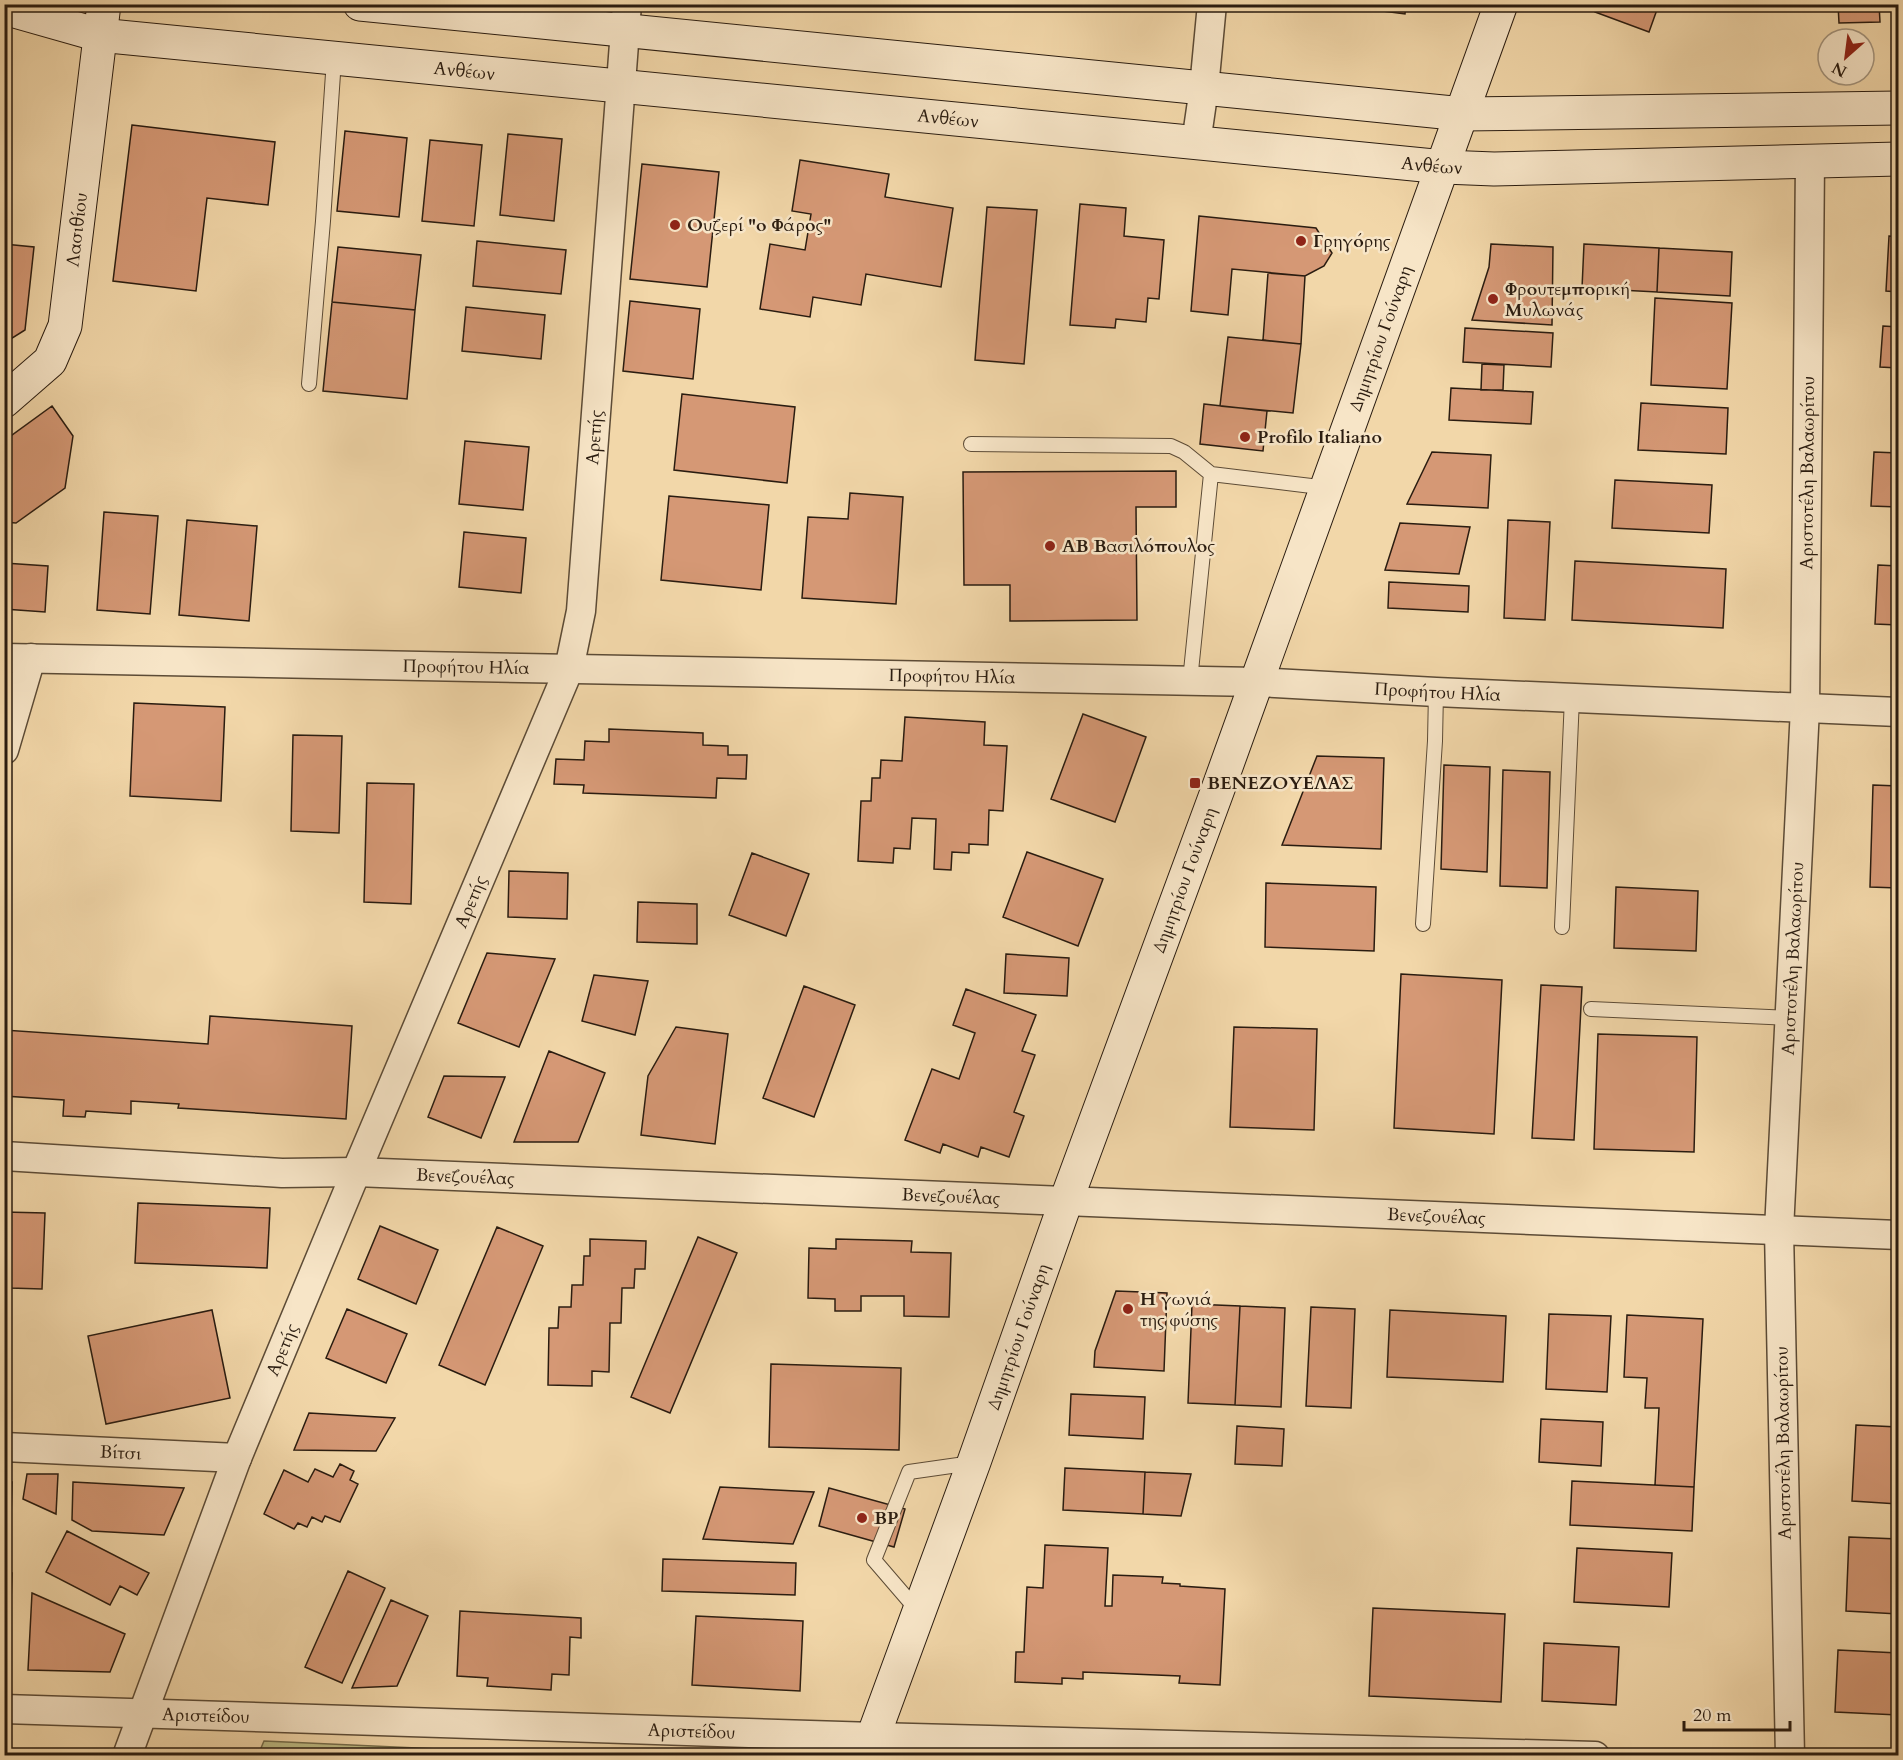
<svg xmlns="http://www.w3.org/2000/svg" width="1903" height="1760" viewBox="0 0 1903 1760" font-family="Cardo,serif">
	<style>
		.green { fill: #bebd85; stroke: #746c4a; stroke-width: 1.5 }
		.building { fill: #d59875; stroke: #2a1c10; stroke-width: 1.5 }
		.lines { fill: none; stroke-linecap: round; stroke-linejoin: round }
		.lane-casing { stroke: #5c4b36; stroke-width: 16 }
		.street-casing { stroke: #5c4b36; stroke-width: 31 }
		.secondary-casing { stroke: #2a1c10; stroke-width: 35 }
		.lane { stroke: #f7e5c7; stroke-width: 14 }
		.street { stroke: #f7e5c7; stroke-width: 28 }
		.secondary { stroke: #f7e5c7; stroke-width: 33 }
		.poi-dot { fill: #8f2418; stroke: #f7e5c7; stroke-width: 2 }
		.labels { text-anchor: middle; stroke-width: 5; stroke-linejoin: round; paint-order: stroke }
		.street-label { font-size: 18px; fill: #2a1c10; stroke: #f7e5c7 }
		.poi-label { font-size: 18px; font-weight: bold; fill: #2a1c10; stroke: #f7e5c7; text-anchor: start }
	</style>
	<rect width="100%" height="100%" fill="#f2d7a9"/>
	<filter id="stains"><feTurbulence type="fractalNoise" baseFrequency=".00333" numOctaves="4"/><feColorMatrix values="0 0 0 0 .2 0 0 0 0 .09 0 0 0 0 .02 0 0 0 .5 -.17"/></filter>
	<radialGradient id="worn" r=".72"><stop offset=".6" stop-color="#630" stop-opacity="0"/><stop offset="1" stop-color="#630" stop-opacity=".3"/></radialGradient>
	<path class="green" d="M264,1741L567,1755H258Z"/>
	<path class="building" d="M1328,4H1406L1405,14Z
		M1597,4H1659L1649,32L1595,12Z
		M1838,4H1879L1880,22L1839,23Z
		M132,125L275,142L268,205L207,198L196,291L113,281Z
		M345,131L407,138L399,217L337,211Z
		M508,134L562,139L554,221L500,215Z
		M430,140L482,145L474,226L422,221Z
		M800,160L889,174L885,197L953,208L941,287L866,274L861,305L813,297L810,317L760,309L770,244L805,250L811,214L792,211Z
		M642,164L719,172L707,287L630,279Z
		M1080,204L1126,208L1124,236L1164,240L1159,299L1148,298L1146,322L1116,319L1115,328L1070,325Z
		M987,207L1037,210L1024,364L975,360Z
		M1199,216L1316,228L1332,253L1324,266L1305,276L1232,269L1228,315L1191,311Z
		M1889,236L1898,237V292L1886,291Z
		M477,241L566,250L561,294L473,286Z
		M4,244L34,247L25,330L6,342Z
		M1491,244L1553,247L1552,325L1472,320L1489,267Z
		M1584,244L1659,248L1657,292L1582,288Z
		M338,247L421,255L415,310L332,302Z
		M1659,248L1732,252L1730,296L1657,292Z
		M1268,273L1305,276L1301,344L1263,340Z
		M1655,298L1732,303L1727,389L1651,385Z
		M630,301L700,309L693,379L623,371Z
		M332,302L415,310L407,399L323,391Z
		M466,307L545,315L541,359L462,351Z
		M1883,326L1898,327V368L1880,367Z
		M1465,328L1553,333L1551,367L1463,362Z
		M1228,337L1301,344L1293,413L1220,406Z
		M1482,364L1504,365L1503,390H1481Z
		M1451,388L1533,392L1531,424L1449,420Z
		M682,394L795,407L787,483L674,470Z
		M1641,403L1728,408L1726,454L1638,450Z
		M1204,404L1267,411L1263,451L1200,444Z
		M52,406L73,436L65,488L16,523L4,522V441Z
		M465,441L529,447L523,510L459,504Z
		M1432,452L1491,455L1488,508L1407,504Z
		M1874,452L1898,453V507L1871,506Z
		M1176,471V507H1136L1137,620L1010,621V585H964L963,472Z
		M1615,480L1712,485L1709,533L1612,528Z
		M850,493L903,497L896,604L802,598L808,517L848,519Z
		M669,496L769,505L761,590L661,580Z
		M104,512L158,516L150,614L97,610Z
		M187,520L257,526L249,621L179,615Z
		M1508,520L1550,522L1545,620L1504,618Z
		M1400,523L1470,527L1459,574L1385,570Z
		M464,532L526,538L521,593L459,587Z
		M1575,561L1726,569L1723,628L1572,620Z
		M4,563L48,566L45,612L4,609Z
		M1878,565L1898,566V625L1875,624Z
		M1389,582L1469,586L1468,612L1388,608Z
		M134,703L225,707L221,801L130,796Z
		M1083,714L1146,737L1115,822L1051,799Z
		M905,717L985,722L984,745L1007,746L1003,811L989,810L988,845L969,844V853L952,852L951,870L934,869L936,819L912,818L910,849L894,848L893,863L858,861L861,801H871L872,778H880L881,760L902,761Z
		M609,729L703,733V745L728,746V755H747L746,779L717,778L716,798L583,793L584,785L554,784L556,759L584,760L585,741L609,742Z
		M293,735L342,736L339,833L291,831Z
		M1317,756L1384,758L1381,849L1282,845Z
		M1444,765L1490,767L1487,872L1441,869Z
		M1503,770L1550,772L1547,888L1500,886Z
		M367,783L414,784L411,904L364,902Z
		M1873,785L1898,786V888L1870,887Z
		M1027,852L1103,879L1078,946L1003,917Z
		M752,853L809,874L786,936L729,915Z
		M509,871L568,873L567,919L508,917Z
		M1266,883L1376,887L1374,951L1265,947Z
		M1616,887L1698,891L1696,951L1614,948Z
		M638,902L697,904V944L637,942Z
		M487,953L555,959L519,1047L458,1023Z
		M1006,954L1069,958L1067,996L1004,993Z
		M1401,974L1502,980L1494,1134L1394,1128Z
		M594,975L648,981L635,1035L582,1021Z
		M1541,985L1582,987L1574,1140L1532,1138Z
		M804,986L855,1005L814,1117L763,1098Z
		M966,989L1036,1015L1022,1051L1035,1055L1014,1112L1024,1116L1009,1157L981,1147L978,1157L943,1144L940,1153L905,1140L932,1069L959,1079L975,1033L953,1025Z
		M210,1016L352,1026L346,1119L178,1108L179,1104L131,1101V1114L86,1111L85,1117L63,1116L64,1100L4,1096V1030L208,1044Z
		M676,1027L728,1034L715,1144L641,1135L648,1076Z
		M1234,1027L1317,1029L1314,1130L1230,1127Z
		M1598,1034L1697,1037L1694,1152L1594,1149Z
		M549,1051L605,1073L578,1142H514Z
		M444,1076L505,1077L481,1138L428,1117Z
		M138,1203L270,1208L267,1268L135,1263Z
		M4,1212L45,1213L42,1289L10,1288V1273L4,1272Z
		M380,1226L438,1250L416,1304L358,1279Z
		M497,1227L543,1246L485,1385L439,1365Z
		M698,1237L737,1253L670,1413L631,1397Z
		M590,1239L646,1241L645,1269H635L634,1288H622L621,1323H610L609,1372L592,1371V1386L548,1385L549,1328H558L559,1307H571L572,1285H583L584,1256H590Z
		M836,1239L912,1241L911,1252L951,1253L949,1317L904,1316V1296H861V1311H835V1299L808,1298L809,1248L836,1249Z
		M1116,1291L1167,1293L1164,1371L1094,1367L1095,1351Z
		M1192,1304L1240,1306L1235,1405L1188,1403Z
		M1240,1306L1285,1308L1281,1407L1235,1405Z
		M1311,1307L1355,1309L1351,1408L1306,1406Z
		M347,1309L407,1334L386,1383L326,1358Z
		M212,1310L230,1398L106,1424L88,1336Z
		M1390,1310L1506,1316L1503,1382L1387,1377Z
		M1549,1314L1611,1316L1607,1392L1546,1389Z
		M1627,1315L1703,1319L1694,1487L1655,1485L1659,1408H1645L1647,1378L1624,1377Z
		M771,1364L901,1368L899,1450L769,1447Z
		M1071,1394L1145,1397L1143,1439L1069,1435Z
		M309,1413L395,1418L376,1451L294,1450Z
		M1541,1419L1603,1422L1601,1466L1539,1462Z
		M1856,1425L1898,1427V1504L1852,1501Z
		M1237,1426L1284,1429L1282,1466L1235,1464Z
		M340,1464L354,1471L350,1480L358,1484L340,1522L325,1516L322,1522L312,1517L307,1527L298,1523L294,1529L264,1514L284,1470L308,1482L315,1469L333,1477Z
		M1065,1468L1145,1472L1143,1514L1063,1510Z
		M1145,1472L1191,1474L1181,1516L1143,1514Z
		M27,1474H58L56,1514L23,1499Z
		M1572,1481L1694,1487L1692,1531L1570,1525Z
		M4,1482H12L10,1555H4Z
		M73,1482L184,1488L164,1535L92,1531L72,1520Z
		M720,1487L814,1492L793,1544L703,1539Z
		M829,1488L905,1509L894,1547L819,1526Z
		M67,1531L149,1573L137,1595L120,1586L110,1605L46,1572Z
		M1849,1537L1898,1539V1614L1846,1611Z
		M1045,1545L1108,1548L1105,1606H1112L1113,1575L1163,1577L1162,1583L1180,1584V1586L1225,1589L1220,1685L1179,1683L1180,1676L1083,1672V1679L1062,1678V1684L1015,1682L1016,1652H1024L1027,1587L1043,1588Z
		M1577,1548L1672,1553L1669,1607L1574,1602Z
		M663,1559L796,1563L795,1595L662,1591Z
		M348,1571L385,1588L342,1683L305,1667Z
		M4,1572L12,1573L11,1603L4,1602Z
		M32,1593L125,1634L110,1672L28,1670Z
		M391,1600L428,1616L397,1686L352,1688Z
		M1373,1608L1505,1614L1501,1702L1369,1696Z
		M460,1611L581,1618V1638L570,1637L569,1675L552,1674L551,1690L487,1686L488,1678L457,1676Z
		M696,1616L803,1621L800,1691L692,1685Z
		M1544,1643L1619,1647L1616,1705L1542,1701Z
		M1838,1650L1898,1653V1715L1835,1712Z
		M4,1749L54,1751L56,1756H4Z"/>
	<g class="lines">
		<defs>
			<path id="lane" d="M309,384L323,221L334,59
				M971,444L1171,446L1184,452L1211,474L1328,488
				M1190,681L1211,474
				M1423,924L1435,741L1436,692
				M1562,927L1572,698
				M1591,1009L1790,1018
				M917,1610L874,1560L909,1472L972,1463"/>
			<g id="street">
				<path d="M1196,143L1204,88L1212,4"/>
				<path id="s1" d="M4,658L1257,682L1436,692L1898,712"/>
				<path d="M4,750L31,658"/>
				<path id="s2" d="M4,1156L282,1173L356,1172L1898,1235"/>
				<path id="s3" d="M4,1447L237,1458"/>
				<path id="s4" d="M4,1709L874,1737L1595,1756"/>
				<path id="s5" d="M127,1756L237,1458L356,1172L569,669L581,611L627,4"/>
				<path id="s6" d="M1790,1756L1779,1230L1805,708L1810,160"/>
			</g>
			<g id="secondary">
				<path d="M360,4L1463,114L1898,108"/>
				<path id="s7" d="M4,8L99,35L1444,167L1494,169L1898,159"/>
				<path id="s8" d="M4,401L50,361L65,326L104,4"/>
				<path id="s9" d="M866,1756L974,1462L1066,1201L1218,789L1501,4"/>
			</g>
		</defs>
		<use href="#lane" class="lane-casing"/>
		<use href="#street" class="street-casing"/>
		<use href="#secondary" class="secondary-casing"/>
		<use href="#lane" class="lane"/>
		<use href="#street" class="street"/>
		<use href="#secondary" class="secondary"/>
	</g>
	<g class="poi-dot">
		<circle cx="675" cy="225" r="6"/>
		<circle cx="1301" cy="241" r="6"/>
		<circle cx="1493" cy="299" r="6"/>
		<circle cx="1245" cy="437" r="6"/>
		<circle cx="1050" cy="546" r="6"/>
		<rect x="1189" y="777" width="12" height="12" rx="3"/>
		<circle cx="1128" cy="1309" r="6"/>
		<circle cx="862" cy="1518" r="6"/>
	</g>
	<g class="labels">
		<g class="street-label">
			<text dy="6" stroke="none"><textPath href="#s7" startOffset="466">Ανθέων</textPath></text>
			<text dy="6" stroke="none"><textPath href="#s7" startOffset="952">Ανθέων</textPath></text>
			<text dy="6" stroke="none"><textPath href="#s7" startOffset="1438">Ανθέων</textPath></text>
			<text dy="6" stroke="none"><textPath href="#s8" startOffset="196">Λασιθίου</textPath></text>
			<text dy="6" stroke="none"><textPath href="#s9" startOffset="1508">Δημητρίου Γούναρη</textPath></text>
			<text dy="6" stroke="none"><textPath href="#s5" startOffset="1407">Αρετής</textPath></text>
			<text dy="6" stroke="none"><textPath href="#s6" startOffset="1284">Αριστοτέλη Βαλαωρίτου</textPath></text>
			<text dy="6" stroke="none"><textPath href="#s1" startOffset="462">Προφήτου Ηλία</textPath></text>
			<text dy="6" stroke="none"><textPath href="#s1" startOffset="948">Προφήτου Ηλία</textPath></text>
			<text dy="6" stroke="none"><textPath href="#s1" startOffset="1434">Προφήτου Ηλία</textPath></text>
			<text dy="6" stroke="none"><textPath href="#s9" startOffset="932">Δημητρίου Γούναρη</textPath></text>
			<text dy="6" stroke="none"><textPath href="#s5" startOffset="921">Αρετής</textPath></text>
			<text dy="6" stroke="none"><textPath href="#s6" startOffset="798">Αριστοτέλη Βαλαωρίτου</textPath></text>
			<text dy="6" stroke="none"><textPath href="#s2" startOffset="462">Βενεζουέλας</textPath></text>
			<text dy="6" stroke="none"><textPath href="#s2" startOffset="948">Βενεζουέλας</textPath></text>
			<text dy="6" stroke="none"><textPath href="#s2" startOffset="1434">Βενεζουέλας</textPath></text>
			<text dy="6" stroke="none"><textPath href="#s9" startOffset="446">Δημητρίου Γούναρη</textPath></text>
			<text dy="6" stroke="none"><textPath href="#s5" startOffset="435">Αρετής</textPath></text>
			<text transform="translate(1783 1443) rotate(-91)" y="6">Αριστοτέλη Βαλαωρίτου</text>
			<text dy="6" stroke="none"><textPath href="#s3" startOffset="117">Βίτσι</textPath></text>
			<text dy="6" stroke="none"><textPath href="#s4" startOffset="202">Αριστείδου</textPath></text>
			<text dy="6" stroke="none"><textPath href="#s4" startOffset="688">Αριστείδου</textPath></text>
		</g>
		<g class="poi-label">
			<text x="687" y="231">Ουζερί "ο Φάρος"</text>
			<text x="1313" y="247">Γρηγόρης</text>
			<text x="1505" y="295">Φρουτεμπορική<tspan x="1505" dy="21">Μυλωνάς</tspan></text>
			<text x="1257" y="443">Profilo Italiano</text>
			<text x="1062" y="552">ΑΒ Βασιλόπουλος</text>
			<text x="1207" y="789">ΒΕΝΕΖΟΥΕΛΑΣ</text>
			<text x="1140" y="1305">Η γωνιά<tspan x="1140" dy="21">της φύσης</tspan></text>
			<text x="874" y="1524">BP</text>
		</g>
	</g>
	<rect width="1903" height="1760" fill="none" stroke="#f2d7a9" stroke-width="24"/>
	<rect x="6" y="6" width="1891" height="1748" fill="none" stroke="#2a1c10" stroke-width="3"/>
	<rect x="12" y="12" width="1879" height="1736" fill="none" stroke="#2a1c10" stroke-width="1.5"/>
	<g transform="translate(1846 57) rotate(208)"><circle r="28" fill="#f7e5c7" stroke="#a5957e" stroke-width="1.5"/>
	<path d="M0-4.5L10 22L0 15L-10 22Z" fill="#8f2418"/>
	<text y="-9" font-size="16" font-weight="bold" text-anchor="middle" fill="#2a1c10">N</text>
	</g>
	<path d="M1684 1721v9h106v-9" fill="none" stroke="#2a1c10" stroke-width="3"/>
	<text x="1693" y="1721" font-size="18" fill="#2a1c10" stroke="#f7e5c7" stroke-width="4.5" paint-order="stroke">20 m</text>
	<rect width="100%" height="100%" filter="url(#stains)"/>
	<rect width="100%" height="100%" fill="url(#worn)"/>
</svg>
